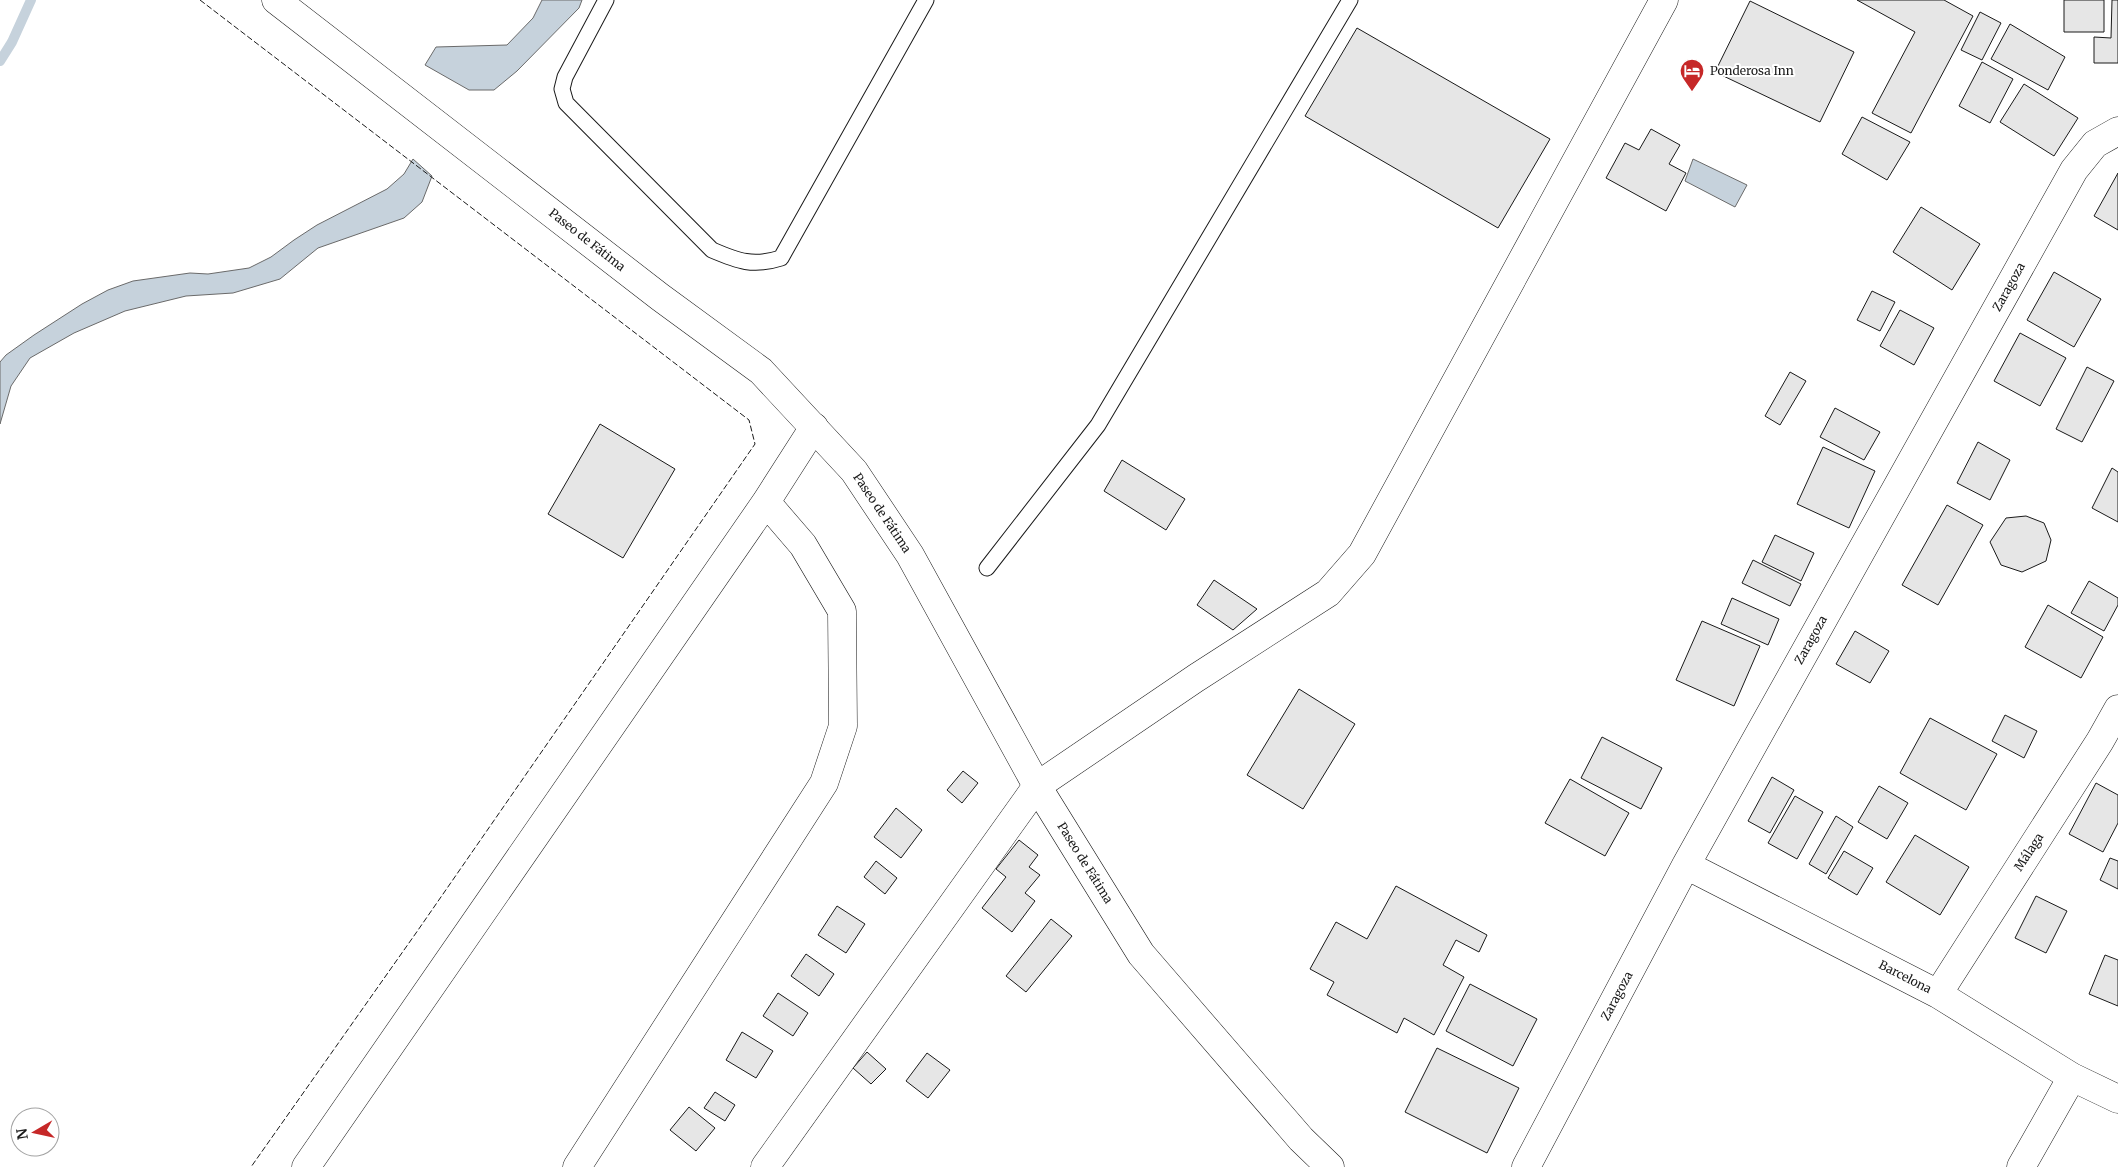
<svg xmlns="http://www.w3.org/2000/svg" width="2118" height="1167" viewBox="0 0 2118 1167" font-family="Merriweather,serif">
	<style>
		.water { fill: #c6d2dc; stroke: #6a6a6a }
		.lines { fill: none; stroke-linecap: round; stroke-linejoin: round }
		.stream { stroke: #c6d2dc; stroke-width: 10 }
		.building { fill: #e6e6e6; stroke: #1a1a1a }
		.lane-casing { stroke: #1a1a1a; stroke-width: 17 }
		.street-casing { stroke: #1a1a1a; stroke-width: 29 }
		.secondary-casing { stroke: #1a1a1a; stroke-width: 29 }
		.lane { stroke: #fff; stroke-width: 15 }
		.street { stroke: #fff; stroke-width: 28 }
		.secondary { stroke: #fff; stroke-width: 28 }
		.fence { stroke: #1a1a1a; stroke-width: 1; stroke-dasharray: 6 2.5; stroke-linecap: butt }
		.labels { text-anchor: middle; stroke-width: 4; stroke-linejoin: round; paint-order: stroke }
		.poi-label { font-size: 12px; fill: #1a1a1a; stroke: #fff; text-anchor: start }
		.street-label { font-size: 12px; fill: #1a1a1a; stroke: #fff }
	</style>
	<rect width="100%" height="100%" fill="#fff"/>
	<path class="water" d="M542,0H582L579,8L517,71L494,90H469L425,65L436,47L507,45L533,18Z
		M413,159L432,176L422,202L404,218L318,248L280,279L233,293L186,296L125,311L74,333L30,358L11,386L0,424V362L6,355L34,335L82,304L108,290L133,281L190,273L208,274L249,268L271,257L294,240L317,225L387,189L404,174Z
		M1693,159L1747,185L1735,207L1685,181Z"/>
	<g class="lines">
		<path class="stream" d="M0,61L12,42L31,0"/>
	</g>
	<path class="building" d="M1857,0H1944L1973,16L1911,133L1872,113L1915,32Z
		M2064,0H2104V32H2064Z
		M2112,0H2118V63H2094V37L2111,38Z
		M1750,1L1854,52L1820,122L1715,72Z
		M1980,12L2001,23L1982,60L1961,50Z
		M2010,24L2065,57L2048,90L1991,59Z
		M1357,28L1550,139L1498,228L1305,116Z
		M1982,62L2013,79L1990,123L1959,106Z
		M2024,84L2078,118L2054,156L2000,122Z
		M1862,117L1910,142L1887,180L1842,154Z
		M1651,129L1680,145L1669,164L1686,173L1666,211L1606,178L1625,143L1639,150Z
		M2118,173V230L2094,216Z
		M1921,207L1980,244L1952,290L1893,252Z
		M2054,272L2101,299L2074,347L2027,320Z
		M1872,291L1895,302L1880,331L1857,320Z
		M1900,310L1934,328L1914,365L1880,346Z
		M2020,333L2066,358L2040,406L1994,381Z
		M2087,367L2114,381L2082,442L2056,429Z
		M1790,372L1806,381L1780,425L1765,416Z
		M1835,408L1880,432L1864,460L1820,437Z
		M600,424L675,469L623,558L548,514Z
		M1978,442L2010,460L1990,500L1957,483Z
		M1823,447L1875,471L1849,528L1797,504Z
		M1122,460L1185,499L1166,530L1104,491Z
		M2112,468L2118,472V522L2092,508Z
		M1947,505L1983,525L1938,605L1902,585Z
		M2026,516L2044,523L2051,540L2046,561L2022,572L2001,565L1990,542L2006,518Z
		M1775,535L1814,553L1801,581L1762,562Z
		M1753,560L1801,584L1790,606L1742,583Z
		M1214,580L1257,609L1233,630L1197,605Z
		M2089,581L2118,598V605L2104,631L2071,613Z
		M1732,598L1779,619L1768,645L1721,624Z
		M2048,605L2103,637L2081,678L2025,647Z
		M1702,621L1760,646L1734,706L1676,680Z
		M1855,631L1889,651L1870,683L1836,664Z
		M1299,689L1355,724L1303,809L1247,775Z
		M2005,715L2037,731L2024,758L1992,741Z
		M1930,718L1997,754L1966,810L1900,773Z
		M1602,737L1662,768L1641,809L1581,778Z
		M963,771L978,783L962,803L947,790Z
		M1772,777L1794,790L1770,833L1748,821Z
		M1570,779L1629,813L1605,856L1545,823Z
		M2096,783L2118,795V823L2103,852L2069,834Z
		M1879,786L1908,803L1887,839L1858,822Z
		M1795,796L1823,812L1797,859L1768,843Z
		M896,808L922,830L901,858L874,837Z
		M1836,816L1853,827L1826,874L1809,864Z
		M1915,835L1969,867L1940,915L1886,882Z
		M1019,840L1038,855L1029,867L1040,875L1025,893L1035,901L1012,932L982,908L1006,877L996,869Z
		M1844,851L1873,868L1857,895L1828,878Z
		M2110,858L2118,861V889L2100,880Z
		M876,861L897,878L885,894L864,877Z
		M1396,886L1487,935L1479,952L1456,940L1443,965L1464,977L1434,1035L1404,1018L1397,1033L1327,995L1334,982L1310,969L1336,922L1367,939Z
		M2036,896L2067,911L2046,953L2015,938Z
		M837,906L865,924L846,953L818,935Z
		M1051,919L1072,936L1026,992L1006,976Z
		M806,954L834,974L819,996L791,976Z
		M2105,955L2118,960V1006L2089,994Z
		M1470,984L1537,1019L1513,1066L1446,1031Z
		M778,993L808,1013L793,1036L763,1016Z
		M742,1032L773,1051L756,1078L726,1060Z
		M1437,1048L1519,1088L1487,1153L1405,1112Z
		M867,1052L886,1069L871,1084L853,1068Z
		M927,1053L950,1070L928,1098L906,1081Z
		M715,1092L735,1105L725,1121L704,1108Z
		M689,1107L715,1128L696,1151L670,1130Z"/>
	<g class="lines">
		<defs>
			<path id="lane" d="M606,0L565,77L562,89L566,103L712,250C738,261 753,267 781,258L926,0
				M987,568L1098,425L1350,0"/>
			<path id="street" d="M1686,865L1938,994L2072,1077L2118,1099
				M1938,994L2100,741L2118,709
				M306,1167L766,502L814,427
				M577,1167L824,783L843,726L842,611L803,545L766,502
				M765,1167L1037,786L1196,678L1328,593L1362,554L1664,0
				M1526,1167L1686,865L2074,170L2095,144L2118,131
				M2021,1167L2072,1077"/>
			<path id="secondary" d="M276,0L660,297L761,371L854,471L910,555L1037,786L1141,954L1301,1139L1330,1167"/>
		</defs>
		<use href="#lane" class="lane-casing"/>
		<use href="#street" class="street-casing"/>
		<use href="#secondary" class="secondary-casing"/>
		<use href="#lane" class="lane"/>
		<use href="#street" class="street"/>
		<use href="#secondary" class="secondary"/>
		<path class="fence" d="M200,0L749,420L755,444L416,933L251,1167"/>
	</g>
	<defs>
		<symbol id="hotel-pin" viewBox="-11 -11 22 30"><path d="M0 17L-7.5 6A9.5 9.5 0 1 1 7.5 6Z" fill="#c62828" stroke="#fff"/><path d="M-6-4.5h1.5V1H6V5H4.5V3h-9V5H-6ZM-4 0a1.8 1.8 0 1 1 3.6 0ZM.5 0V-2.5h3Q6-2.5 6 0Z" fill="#fff"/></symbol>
	</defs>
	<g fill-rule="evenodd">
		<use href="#hotel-pin" x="1678" y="57" width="28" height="38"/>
	</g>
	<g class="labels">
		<g class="poi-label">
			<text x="1710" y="75">Ponderosa Inn</text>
		</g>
		<g class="street-label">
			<text transform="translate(587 240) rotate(38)" y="4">Paseo de Fátima</text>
			<text transform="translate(2009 287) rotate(-61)" y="4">Zaragoza</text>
			<text transform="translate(882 513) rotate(56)" y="4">Paseo de Fátima</text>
			<text transform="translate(1811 640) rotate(-61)" y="4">Zaragoza</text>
			<text transform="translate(2029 852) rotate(-57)" y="4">Málaga</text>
			<text transform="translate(1085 863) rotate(58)" y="4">Paseo de Fátima</text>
			<text transform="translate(1905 977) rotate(27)" y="4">Barcelona</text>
			<text transform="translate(1617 996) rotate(-62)" y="4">Zaragoza</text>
		</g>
	</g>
	<g transform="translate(35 1132) rotate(261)"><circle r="24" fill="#ffffff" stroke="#a3a3a3"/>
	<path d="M0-4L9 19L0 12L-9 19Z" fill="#c62828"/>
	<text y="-8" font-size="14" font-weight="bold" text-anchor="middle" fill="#1a1a1a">N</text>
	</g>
</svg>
